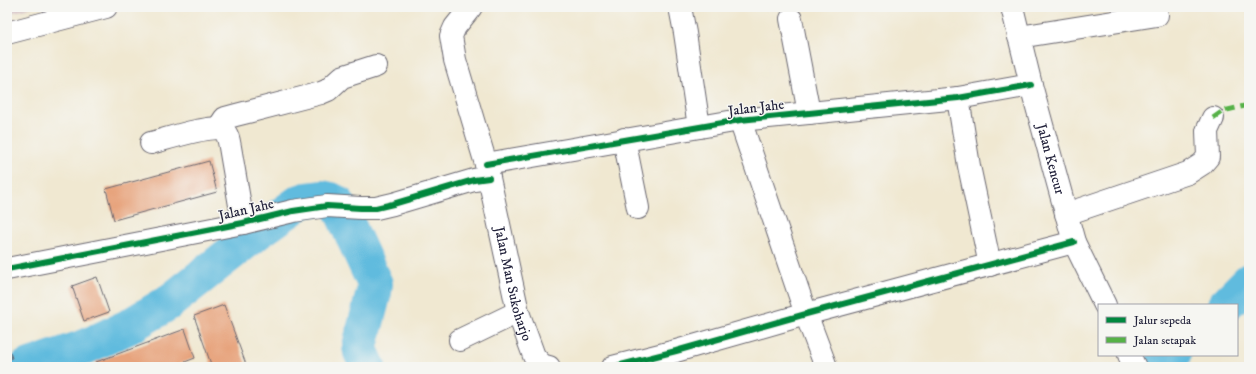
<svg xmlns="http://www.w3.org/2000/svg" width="1256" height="374" viewBox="0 0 1256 374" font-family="'IM FELL DW Pica',serif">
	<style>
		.industrial { fill: #d2bdc5 }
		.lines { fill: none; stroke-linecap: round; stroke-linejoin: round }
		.river { stroke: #61bbde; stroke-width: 36 }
		.building { fill: #e7a37b }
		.street-casing { stroke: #6a6770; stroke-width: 24 }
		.street { stroke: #fff; stroke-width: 22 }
		.quiet { stroke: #55b146; stroke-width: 5; stroke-dasharray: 10 5; stroke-linecap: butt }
		.cycleway-casing { stroke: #f6f6f2; stroke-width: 8 }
		.cycleway { stroke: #00873e; stroke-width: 6 }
		.labels { text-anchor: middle; stroke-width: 3; stroke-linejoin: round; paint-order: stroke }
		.street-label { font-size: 14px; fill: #22223b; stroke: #f6f6f2 }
	</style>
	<rect width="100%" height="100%" fill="#f6f6f2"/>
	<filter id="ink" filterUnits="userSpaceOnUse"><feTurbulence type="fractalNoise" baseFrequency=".025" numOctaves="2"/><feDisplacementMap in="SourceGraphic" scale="8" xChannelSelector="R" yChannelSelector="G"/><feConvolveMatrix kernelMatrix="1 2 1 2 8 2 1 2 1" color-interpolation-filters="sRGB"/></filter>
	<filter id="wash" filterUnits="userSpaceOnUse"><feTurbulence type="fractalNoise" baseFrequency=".012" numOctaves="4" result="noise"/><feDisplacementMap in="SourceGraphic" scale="16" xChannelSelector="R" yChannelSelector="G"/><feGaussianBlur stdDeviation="0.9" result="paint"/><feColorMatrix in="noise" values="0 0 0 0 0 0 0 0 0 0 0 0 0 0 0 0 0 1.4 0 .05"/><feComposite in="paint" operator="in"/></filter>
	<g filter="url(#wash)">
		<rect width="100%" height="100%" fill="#f0e8d1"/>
		<path class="industrial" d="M7,7H33L7,14Z"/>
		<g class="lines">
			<path class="river" d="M1225,305L1249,281
				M27,367L85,347L128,327L168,303L259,231L300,202L306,200L322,198L331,200L337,203L341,210L375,284L374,292L360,346L361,352L368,367
				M1161,367L1173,355"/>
		</g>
		<g id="blocks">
			<path class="building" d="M209,161L217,192L114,220L106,189Z
				M97,277L109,312L84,321L72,286Z
				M224,305L247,367H212L194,316Z
				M185,329L195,358L172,367H98L96,362Z
				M7,343L12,358L7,360Z"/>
		</g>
	</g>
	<g filter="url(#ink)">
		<use href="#blocks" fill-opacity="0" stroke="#6a6770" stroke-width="1"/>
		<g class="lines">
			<defs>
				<g id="street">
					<path id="s1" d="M471,7L455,27L451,36L455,60L486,164L518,312L534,356L542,365L549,367"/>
					<path d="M680,7L685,33L699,127"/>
					<path id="s2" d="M1012,7L1031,85L1074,242L1105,305"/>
					<path d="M791,19L809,113"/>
					<path d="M7,33L106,7"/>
					<path d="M1019,37L1157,15"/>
					<path d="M958,98L969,166L990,265"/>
					<path d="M740,120L806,314L826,367"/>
					<path d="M219,127L225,118L236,115L321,93L328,90L342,77L376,66"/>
					<path d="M624,139L638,208"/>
					<path d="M151,143C163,140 215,123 223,130C228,134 229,141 230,147L243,223"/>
					<path d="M486,164L740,120L958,98L1031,85"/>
					<path d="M1066,214L1188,173L1202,164L1208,157L1207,131L1213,118"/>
					<path d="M7,269L243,223L293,211L327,206L361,208H376L393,204L474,180L489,178"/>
					<path d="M460,340L518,312"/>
					<path d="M1129,355L1135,367"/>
					<path d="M613,367L676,351L806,314L1074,242"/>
				</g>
			</defs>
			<use href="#street" class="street-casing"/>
			<use href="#street" class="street"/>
			<path class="quiet" d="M1213,118L1223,111L1249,105"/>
			<defs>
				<path id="cycleway" d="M486,164L740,120L958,98L1031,85
					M7,269L243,223L293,211L327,206L361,208H376L393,204L474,180L489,178
					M613,367L676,351L806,314L1074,242"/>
			</defs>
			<use href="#cycleway" class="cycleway-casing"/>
			<use href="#cycleway" class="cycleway"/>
		</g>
	</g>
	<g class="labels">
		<g class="street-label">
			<text transform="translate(756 107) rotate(-7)" y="5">Jalan Jahe</text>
			<text dy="5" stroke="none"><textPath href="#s2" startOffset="157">Jalan Kencur</textPath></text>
			<text transform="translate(246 209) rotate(-13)" y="5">Jalan Jahe</text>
			<text dy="5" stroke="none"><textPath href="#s1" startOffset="291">Jalan Man Sukoharjo</textPath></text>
		</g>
	</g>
	<rect width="1256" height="374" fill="none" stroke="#f6f6f2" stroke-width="24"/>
	<rect x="1098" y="304" width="140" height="52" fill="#f6f6f2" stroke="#a1a1a9"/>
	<rect x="1106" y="317" width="20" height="6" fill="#00873e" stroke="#a1a1a9"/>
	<text x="1134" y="324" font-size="12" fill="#22223b">Jalur sepeda</text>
	<rect x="1106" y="337" width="20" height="6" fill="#55b146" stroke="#a1a1a9"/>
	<text x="1134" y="344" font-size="12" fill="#22223b">Jalan setapak</text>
</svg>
